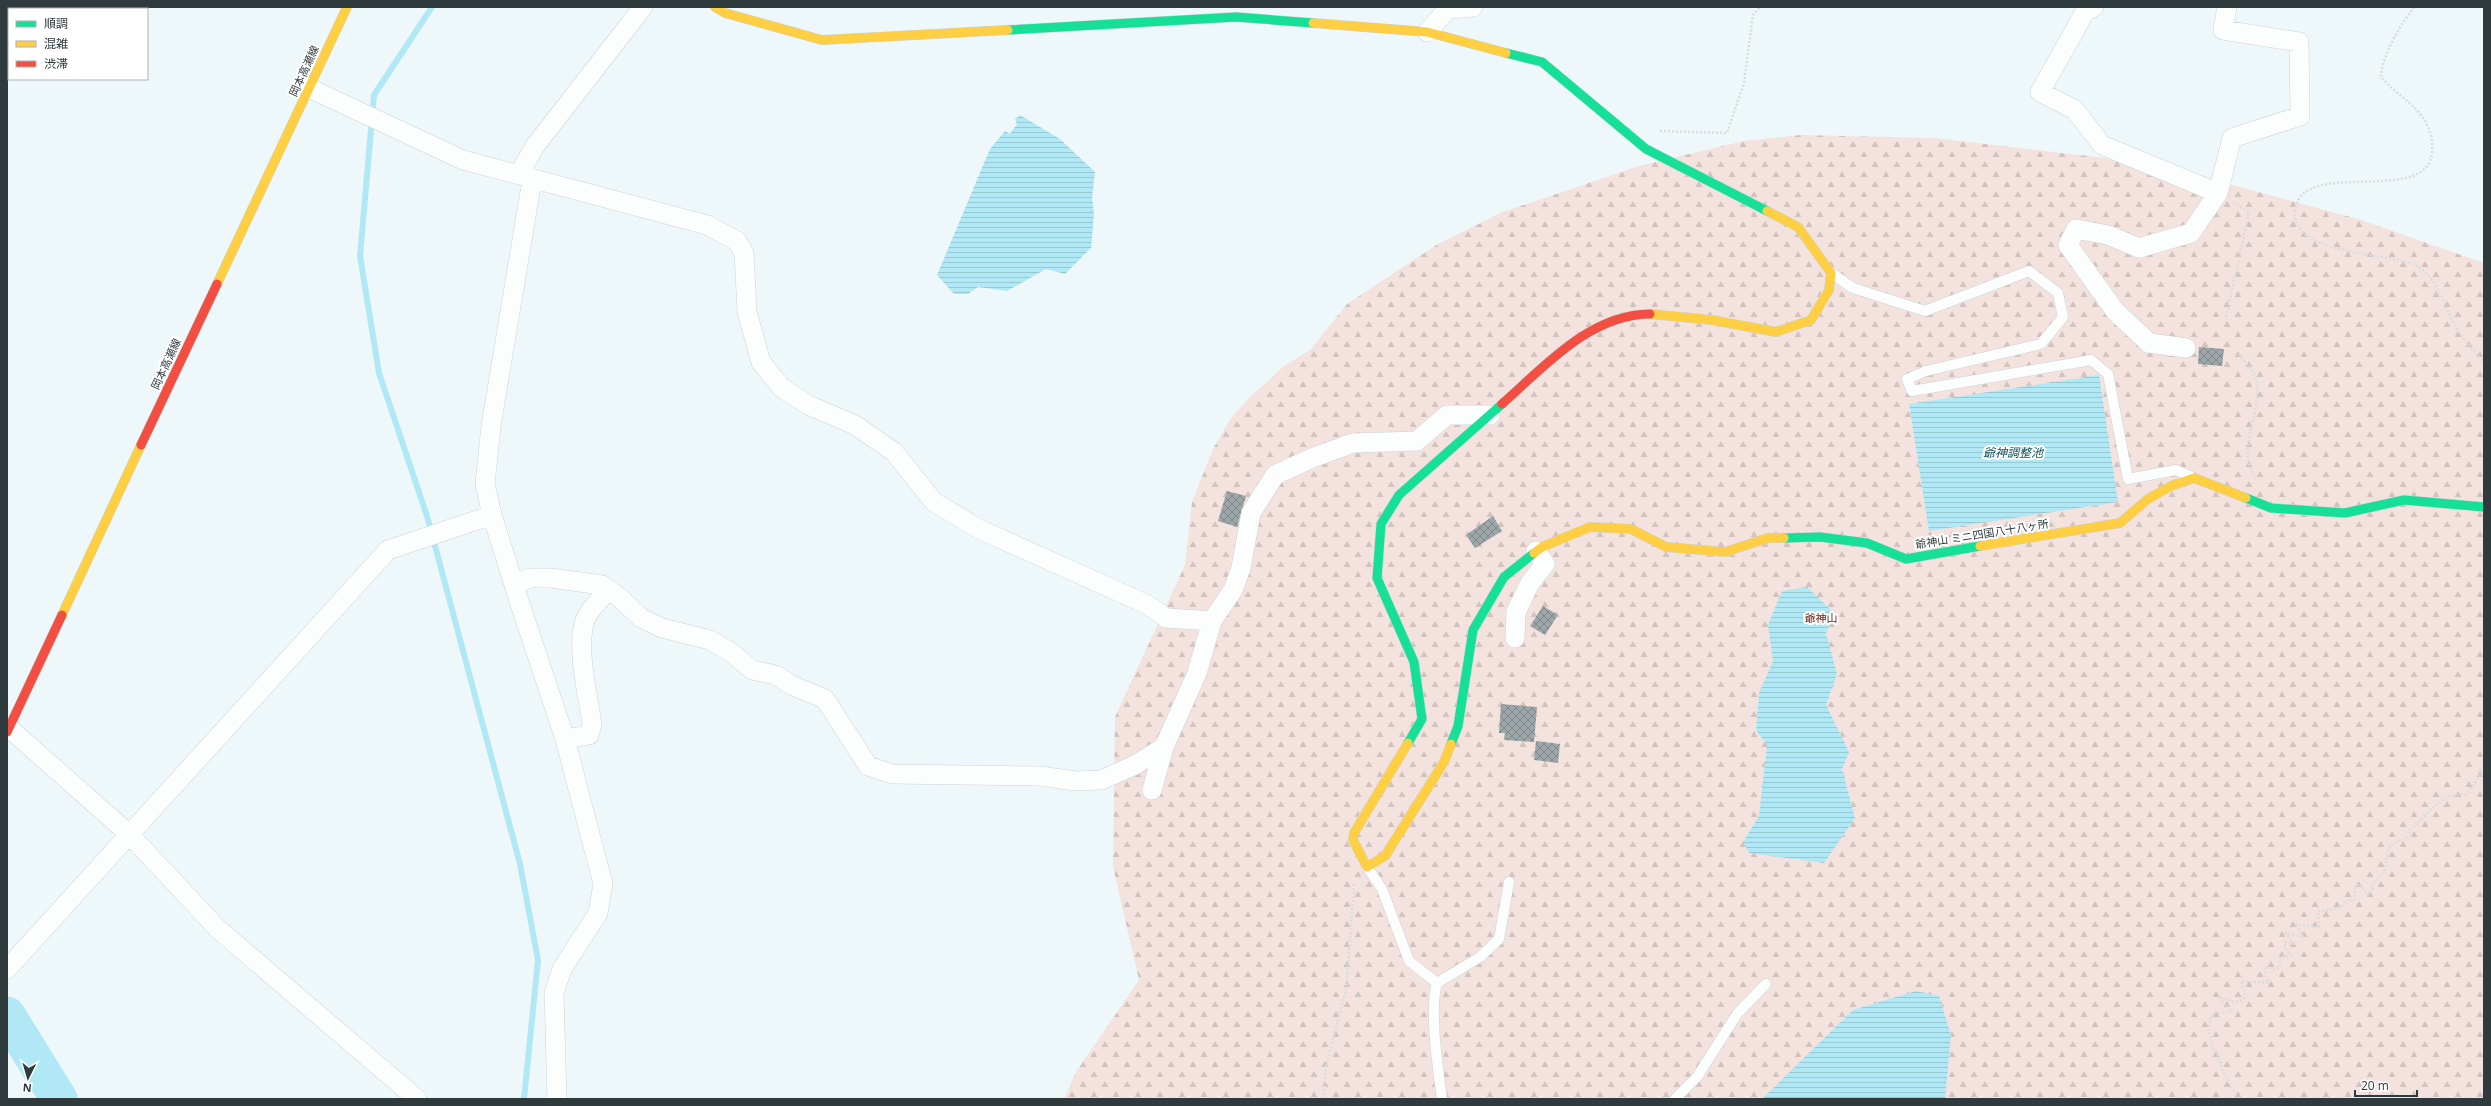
<svg xmlns="http://www.w3.org/2000/svg" width="2491" height="1106" viewBox="0 0 2491 1106" font-family="'Open Sans','Noto Sans JP',sans-serif">
	<style>
		.forest { fill: url(#forest-firs) }
		.water { fill: url(#water-rules) }
		.lines { fill: none; stroke-linecap: round; stroke-linejoin: round }
		.stream { stroke: #b0e9f5; stroke-width: 6 }
		.river { stroke: #b0e9f5; stroke-width: 37 }
		.building { fill: url(#building-cross-hatch) }
		.lane-casing { stroke: #cbd4d6; stroke-width: 11 }
		.street-casing { stroke: #cbd4d6; stroke-width: 20 }
		.fast-casing { stroke: #cbd4d6; stroke-width: 10 }
		.slow-casing { stroke: #cbd4d6; stroke-width: 10 }
		.jam-casing { stroke: #cbd4d6; stroke-width: 10 }
		.path { stroke: #daddde; stroke-width: 2.5; stroke-dasharray: 2 2; stroke-linecap: butt }
		.lane { stroke: #fcfefe; stroke-width: 10 }
		.street { stroke: #fcfefe; stroke-width: 19 }
		.fast { stroke: #16e098; stroke-width: 9 }
		.slow { stroke: #ffcf43; stroke-width: 9 }
		.jam { stroke: #f24e42; stroke-width: 9 }
		.labels { text-anchor: middle; stroke-width: 4; stroke-linejoin: round; paint-order: stroke }
		.street-label { font-size: 11px; fill: #2f3a3c; stroke: #fff }
		.park-label { font-size: 11px; fill: #6d2216; stroke: #fff }
		.water-label { font-size: 12px; font-style: italic; fill: #0e525d; stroke: #fff }
	</style>
	<defs>
		<pattern id="forest-firs" width="22" height="20" patternUnits="userSpaceOnUse"><rect width="22" height="20" fill="#f4e2de"/><path d="M5 1l3.5 6h-7zM16 11l3.5 6h-7z" fill="#d2c3bf"/></pattern>
		<pattern id="water-rules" width="6" height="5" patternUnits="userSpaceOnUse"><rect width="6" height="5" fill="#b0e9f5"/><path d="M0 2.5h6" fill="none" stroke="#98c9d3"/></pattern>
		<pattern id="building-cross-hatch" width="8" height="8" patternUnits="userSpaceOnUse"><rect width="8" height="8" fill="#9da6a9"/><path d="M0 0l8 8M0 8l8-8" fill="none" stroke="#80888b"/></pattern>
	</defs>
	<rect width="100%" height="100%" fill="#eef7fa"/>
	<path class="forest" d="M1801,135L1934,138L2105,158L2210,179L2358,219L2484,263V1099H1064L1076,1072L1139,980L1113,867L1115,717L1185,565L1192,502L1213,449L1231,418L1248,399L1283,367L1310,350L1347,304L1438,244L1503,212L1639,166L1744,141Z"/>
	<path class="water" d="M1020,115L1060,139L1095,172L1092,198L1094,214L1091,248L1065,274L1046,269L1007,291L978,287L968,294H954L937,275L990,149L1005,131L1010,134L1017,124L1015,119Z
		M2099,375L2118,502L1929,531L1909,404Z
		M1807,587L1835,614L1826,633L1837,674L1826,705L1849,752L1842,769L1855,818L1824,863L1749,853L1743,842L1759,816L1767,745L1756,730L1759,693L1773,661L1768,625L1782,591Z
		M1916,991L1939,996L1951,1035L1945,1099H1762L1853,1010Z"/>
	<g class="lines">
		<path class="stream" d="M432,7L374,95L360,256L379,373L427,516L520,864L538,960L524,1099"/>
		<path class="river" d="M7,1015L59,1099"/>
	</g>
	<path class="building" d="M2199,347L2224,349L2222,366L2198,364Z
		M1227,491L1246,496L1237,527L1218,521Z
		M1493,516L1502,531L1475,548L1466,535Z
		M1543,606L1558,615L1545,635L1530,626Z
		M1501,704L1537,707L1534,742L1504,740L1505,733H1499Z
		M1536,741L1560,744L1558,763L1534,760Z"/>
	<g class="lines">
		<defs>
			<path id="lane" d="M1831,273L1853,288L1925,311L2029,271L2058,293L2063,317L2041,344L1926,371L1907,379L1912,391L2091,360L2108,374L2128,479L2176,470L2190,476
				M1367,867L1382,889L1409,961L1437,983C1429,1009 1438,1070 1442,1099
				M1437,983L1480,957L1499,939L1509,882
				M1675,1099L1697,1077L1737,1014L1766,984"/>
			<path id="street" d="M2094,7L2085,12L2040,92L2075,110L2102,145L2218,193L2232,138L2300,116L2299,42L2223,30L2227,7
				M1427,32L1448,9L1473,7
				M309,88L463,160L707,225L737,241L744,253L747,312L761,362L781,387L808,405L855,425L894,452L934,502L979,529L1148,605L1166,618L1212,621L1197,673L1164,747L1152,790
				M519,174L535,146L643,7
				M532,180L491,426L485,484L492,515L520,604L565,739L603,884L598,913L562,969L554,993L557,1099
				M2186,348L2149,343L2115,311L2068,245L2076,229L2108,235L2139,248L2191,233L2218,193
				M514,584L530,578H551L602,585L620,598L641,618L662,628L710,640L732,653L752,670L776,675L791,685L825,699L868,766L892,774L1040,776L1076,781L1101,780L1135,765L1164,747
				M1212,621L1233,590L1241,568L1251,513L1275,475L1312,458L1353,443L1417,441L1447,415H1490
				M1515,638L1516,612L1530,583L1545,564L1536,551
				M9,728L130,835L218,929L417,1099
				M565,739L589,735L592,724C588,696 578,656 583,628C585,613 599,600 609,590
				M7,969L388,550L492,515"/>
			<path id="fast" d="M1008,30L1236,17L1313,23
				M1506,53L1542,62L1646,149L1767,211
				M2246,498L2271,508L2345,513L2404,500L2484,507
				M1784,538L1820,537L1867,543L1906,559L1980,546
				M1408,743L1422,719L1414,662L1377,578L1381,524L1399,495L1502,404
				M1451,744L1458,726L1473,630L1504,577L1534,553"/>
			<path id="slow" d="M715,7L725,13L822,40L1008,30
				M1313,23L1427,32L1506,53
				M217,284L347,7
				M1650,314L1712,320L1776,332L1811,320L1829,290L1831,273L1798,227L1767,211
				M1980,546L2120,523L2148,499L2171,486L2194,478L2246,498
				M1534,553L1542,547L1590,527L1631,529L1666,547L1725,552L1768,538H1784
				M62,615L141,445
				M1408,743L1354,833L1353,840L1367,867L1385,856L1444,762L1451,744"/>
			<path id="jam" d="M1502,404C1543,368 1590,314 1650,314
				M141,445L217,284
				M7,732L62,615"/>
		</defs>
		<use href="#lane" class="lane-casing"/>
		<use href="#street" class="street-casing"/>
		<use href="#fast" class="fast-casing"/>
		<use href="#slow" class="slow-casing"/>
		<use href="#jam" class="jam-casing"/>
		<path class="path" d="M2414,7C2401,24 2382,55 2381,77C2394,93 2418,105 2427,125C2431,132 2433,143 2432,151C2430,208 2301,156 2295,210C2289,256 2389,252 2415,265C2437,276 2443,304 2454,324C2462,338 2473,350 2484,362
			M1660,131L1727,133L1744,83L1753,15L1760,7
			M2226,317L2249,212L2234,203
			M2239,354C2244,361 2254,371 2256,379C2264,414 2234,446 2256,479
			M1323,1099L1326,1066L1346,990L1354,883
			M2238,1099L2222,1070L2219,1057L2212,1047V1039L2208,1032L2212,1013L2232,1012L2219,997L2234,1002L2243,1000L2245,993L2241,981L2268,983L2264,967L2275,969L2280,968V957L2291,955L2285,948V942L2293,944L2286,933L2304,937L2295,924L2319,927L2318,911C2327,910 2342,910 2346,900L2354,901L2355,886L2359,884L2368,895L2373,888L2372,884L2379,878L2386,867L2387,852L2392,844L2411,836L2409,830C2428,816 2440,791 2466,795L2482,773L2480,770L2484,765"/>
		<use href="#lane" class="lane"/>
		<use href="#street" class="street"/>
		<use href="#fast" class="fast"/>
		<use href="#slow" class="slow"/>
		<use href="#jam" class="jam"/>
	</g>
	<g class="labels">
		<g class="street-label">
			<text transform="translate(304 71) rotate(-65)" y="4">岡本高瀬線</text>
			<text transform="translate(166 364) rotate(-65)" y="4">岡本高瀬線</text>
			<text transform="translate(1982 534) rotate(-9)" y="4">爺神山 ミニ四国八十八ヶ所</text>
		</g>
		<g class="park-label">
			<text x="1821" y="622">爺神山</text>
		</g>
		<g class="water-label">
			<text x="2013" y="457">爺神調整池</text>
		</g>
	</g>
	<rect width="2491" height="1106" fill="none" stroke="#2f3a3c" stroke-width="16"/>
	<rect x="8" y="8" width="140" height="72" fill="#ffffff" stroke="#acb0b1"/>
	<rect x="16" y="21" width="20" height="6" fill="#16e098" stroke="#acb0b1"/>
	<text x="44" y="28" font-size="12" fill="#2f3a3c">順調</text>
	<rect x="16" y="41" width="20" height="6" fill="#ffcf43" stroke="#acb0b1"/>
	<text x="44" y="48" font-size="12" fill="#2f3a3c">混雑</text>
	<rect x="16" y="61" width="20" height="6" fill="#f24e42" stroke="#acb0b1"/>
	<text x="44" y="68" font-size="12" fill="#2f3a3c">渋滞</text>
	<g transform="translate(28 1078) rotate(185)" stroke="#ffffff" stroke-width="3" paint-order="stroke">
	<path d="M0-3L7 15L0 10L-7 15Z" fill="#2f3a3c"/>
	<text y="-6" font-size="11" font-weight="bold" text-anchor="middle" fill="#2f3a3c">N</text>
	</g>
	<path d="M2355 1090v6h62v-6" fill="none" stroke="#2f3a3c" stroke-width="2"/>
	<text x="2361" y="1090" font-size="12" fill="#2f3a3c" stroke="#ffffff" stroke-width="3" paint-order="stroke">20 m</text>
</svg>
